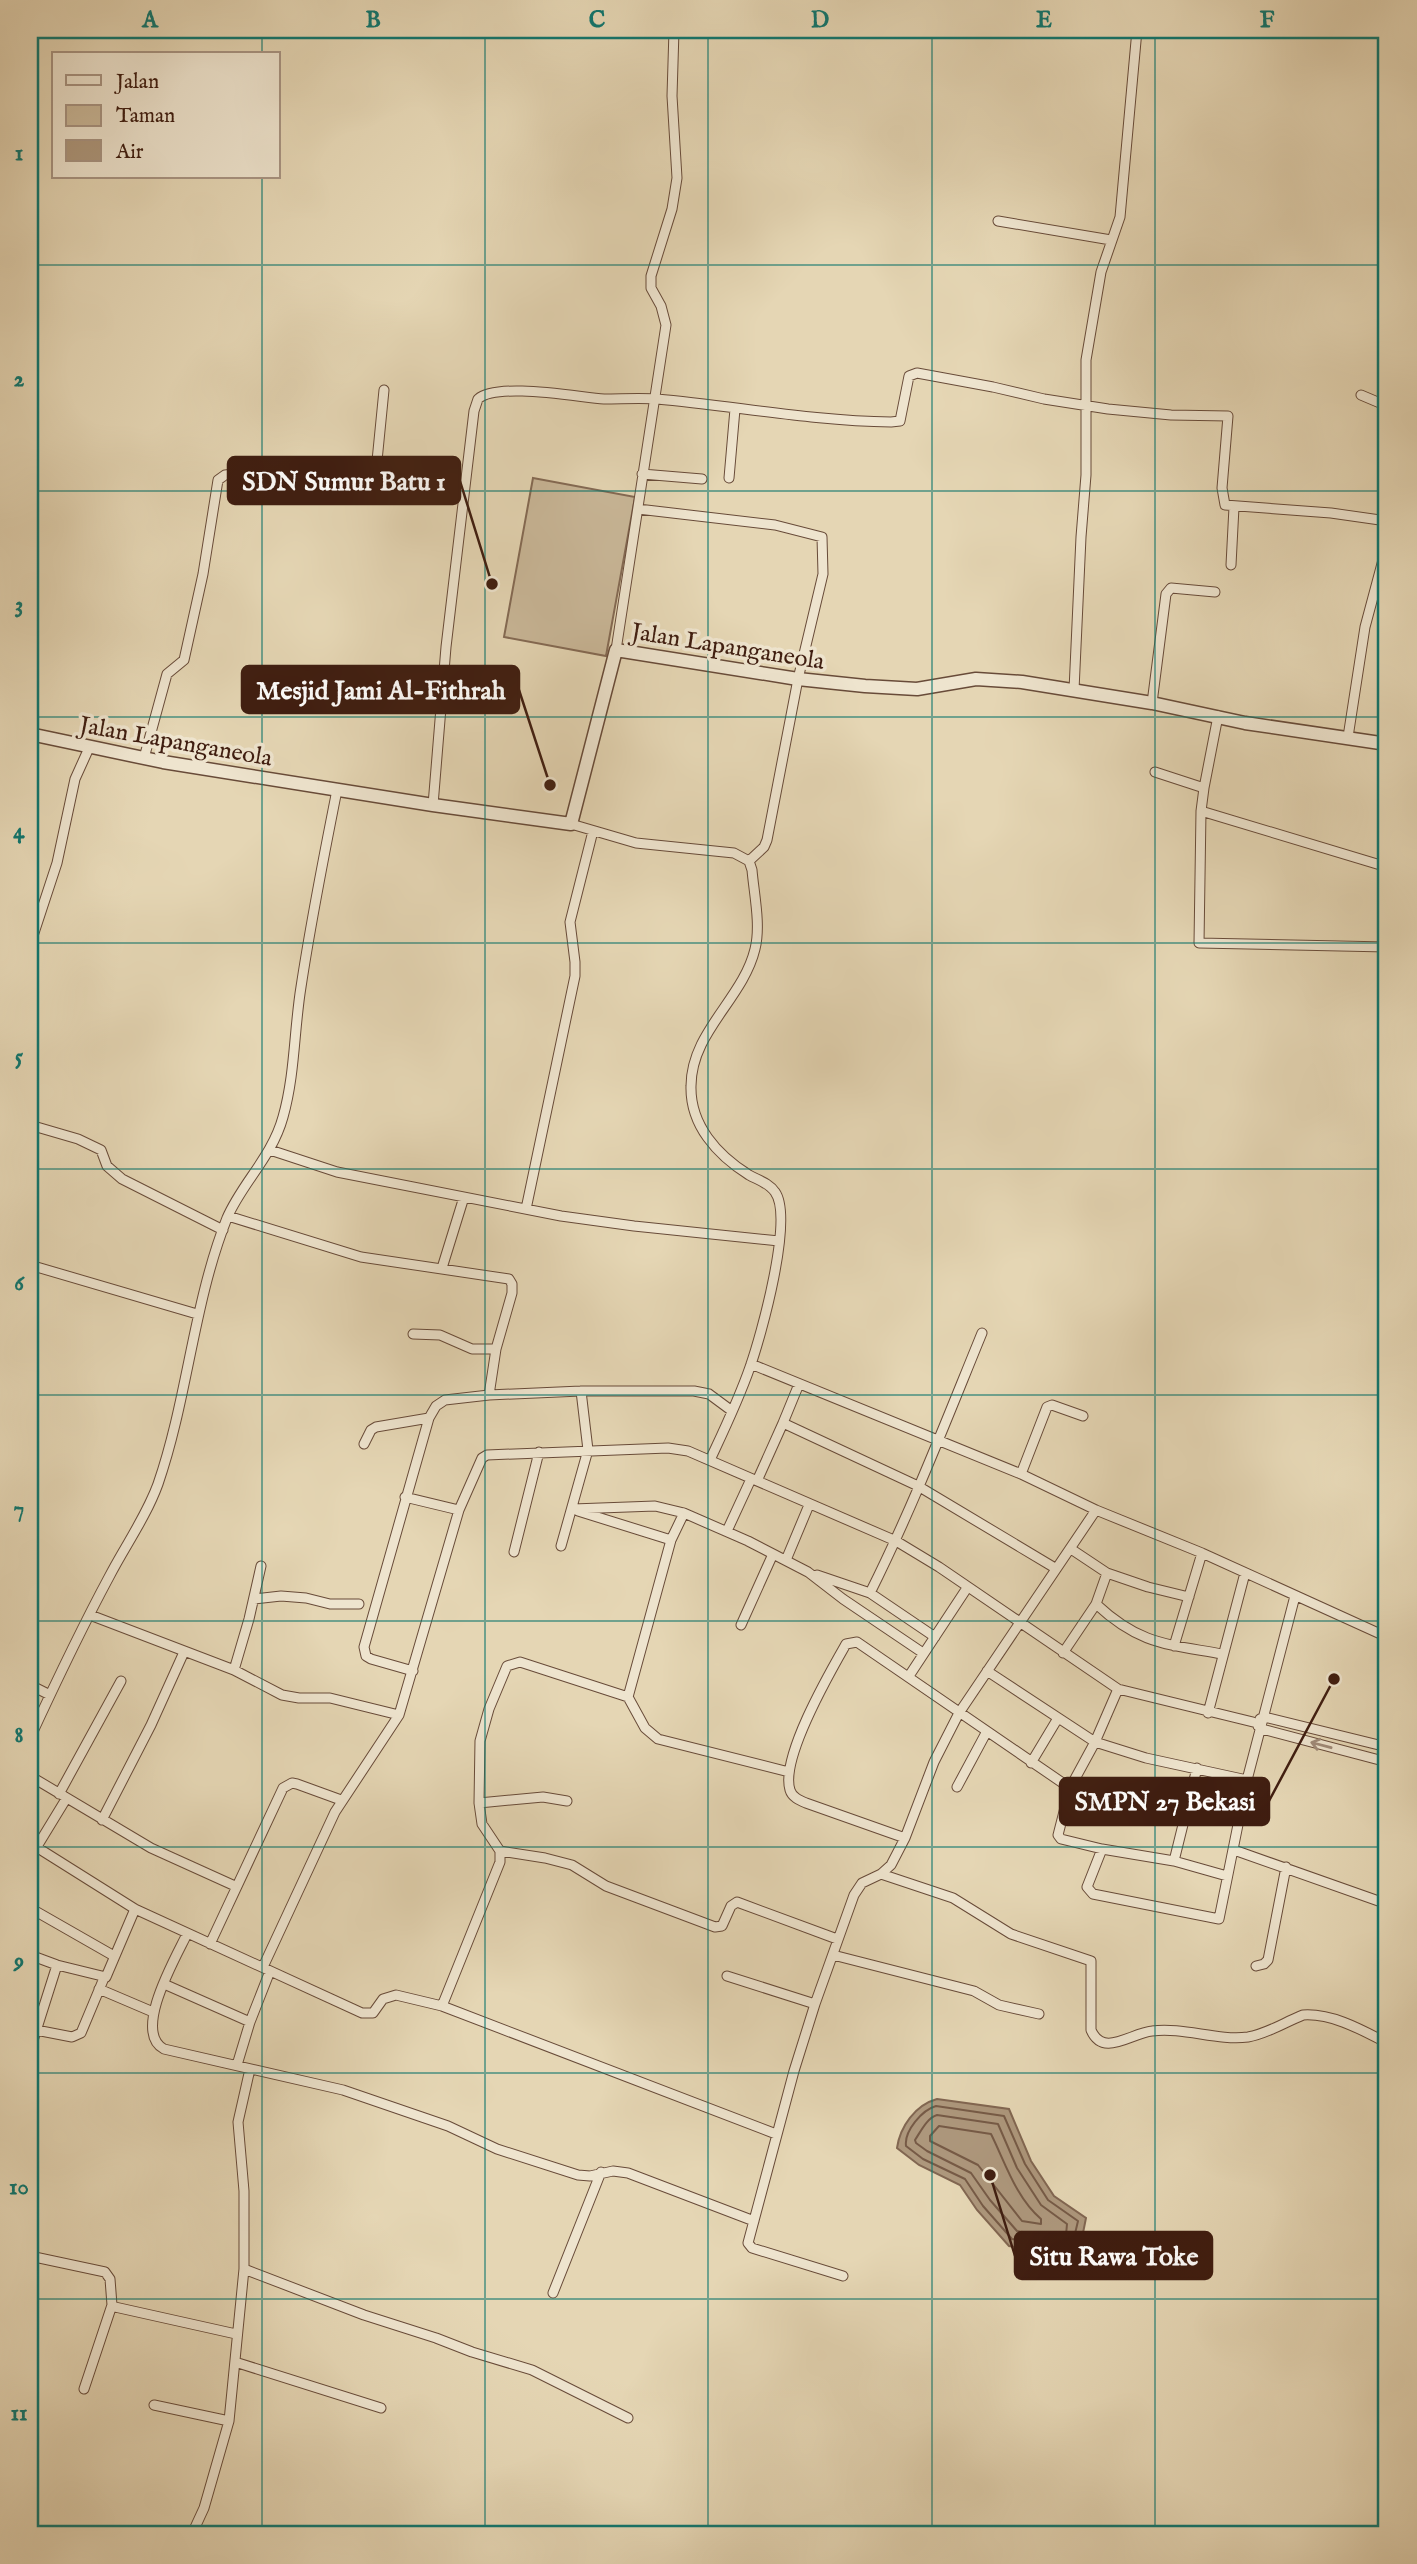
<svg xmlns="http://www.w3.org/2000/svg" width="1417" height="2564" viewBox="0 0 1417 2564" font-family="'IM FELL English',serif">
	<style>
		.green { fill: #c9b798; stroke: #846a54; stroke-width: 2 }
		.water { fill: #ad977c; stroke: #816651; stroke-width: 2 }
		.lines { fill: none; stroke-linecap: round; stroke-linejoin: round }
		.shore { stroke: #765a46; stroke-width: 2 }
		.minor-casing { stroke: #684b39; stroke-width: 11 }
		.tertiary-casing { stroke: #684b39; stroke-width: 15 }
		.minor { stroke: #eee4ce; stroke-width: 9 }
		.tertiary { stroke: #eee4ce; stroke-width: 12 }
		.oneway { stroke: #9f8a78 }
		.grid { fill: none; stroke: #0f766e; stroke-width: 2; stroke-opacity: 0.55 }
		.labels { text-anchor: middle; stroke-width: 7; stroke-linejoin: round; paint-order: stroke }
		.street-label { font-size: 24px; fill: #3f1d10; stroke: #eee4ce }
		.leader { fill: none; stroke: #3f1d10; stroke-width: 2.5 }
		.callout-dot { fill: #3f1d10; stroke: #eee4ce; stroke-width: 2.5 }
		.callout { fill: #3f1d10; stroke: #3f1d10; stroke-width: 2.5 }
		.callout-label { font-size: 26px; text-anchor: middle; font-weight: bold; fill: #fff }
		.neatline { fill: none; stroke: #0f766e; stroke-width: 2.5 }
		.grid-label { font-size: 23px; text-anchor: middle; font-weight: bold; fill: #0f766e }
	</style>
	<rect width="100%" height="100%" fill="#e5d6b4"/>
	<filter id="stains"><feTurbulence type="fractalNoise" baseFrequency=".00286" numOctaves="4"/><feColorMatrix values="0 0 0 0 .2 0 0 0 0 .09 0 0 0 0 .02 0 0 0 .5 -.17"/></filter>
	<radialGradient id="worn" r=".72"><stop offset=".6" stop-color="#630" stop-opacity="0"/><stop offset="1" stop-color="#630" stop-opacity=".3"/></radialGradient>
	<path class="green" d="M533,478L635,497L606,656L504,637Z"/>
	<path class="water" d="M937,2099L1009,2109L1031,2161L1054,2196L1086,2218L1080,2248L1058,2254L1009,2246L977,2210L960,2185L919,2165L897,2148C900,2127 915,2105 937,2099Z"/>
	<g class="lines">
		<path class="shore" d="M936,2106L1004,2116L1025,2164L1048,2200L1078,2221L1073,2242L1057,2247L1012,2239L983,2206L965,2179L923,2159L906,2146C904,2131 922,2110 936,2106Z
			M937,2115L998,2124L1017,2168L1041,2205L1067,2224L1066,2235L1056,2238L1017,2231L990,2200L971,2173L927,2151L916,2143L915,2140C921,2131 927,2118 937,2115Z
			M939,2126L991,2134C1005,2162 1016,2198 1041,2219V2224L1022,2221L978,2165L930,2141V2136Z"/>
		<defs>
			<path id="minor" d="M998,221L1111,240
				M1361,395L1387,406
				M642,474L702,479
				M729,478L735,409
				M375,481L384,390
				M638,509L775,525L822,537L823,574L798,679L767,840L764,847L749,861
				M1231,565L1234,507
				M616,650L666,325L661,306L651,288V276L672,209L677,178L672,96L674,30
				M1074,690L1081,537L1086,475V360L1101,272L1120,217L1137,30
				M1152,703L1166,594L1171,588L1215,592
				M1348,737L1365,627L1387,545
				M144,758L167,674L184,660L203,574L218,480L225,475L233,474L346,486L367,480L464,489
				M1155,772L1204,788L1201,811L1387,867
				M1204,788L1218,716
				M433,805L446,647L474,411L478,399C497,382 577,397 604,399C621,399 639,398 657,399C735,406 813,421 891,422L900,421L909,376L917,373L993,387L1044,399L1108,409L1171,415L1228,416L1222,488L1225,505L1331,513L1387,521
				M1201,811L1199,943L1387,947
				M571,824L636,843L734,853L749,861L752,870C754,894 761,925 755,949C743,999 691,1032 691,1086C690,1125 717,1155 749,1175C758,1180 769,1183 775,1192C794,1218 761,1336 750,1367C739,1399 724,1430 710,1460
				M30,945L57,863L75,779L89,748
				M30,1125L78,1139L101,1150L107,1166L122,1179L223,1230
				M270,1150L337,1172L561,1216L634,1226L779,1241
				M526,1209L575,976V962L570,922L593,831
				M228,1216L361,1257L509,1279L512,1284V1293L496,1349L489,1395
				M30,1265L197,1314
				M442,1268L464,1197
				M413,1334L440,1335L472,1349H496
				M751,1364L1021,1474L1096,1510L1202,1553L1387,1637
				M799,1384L783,1423L918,1486L1055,1568
				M364,1444L371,1430L376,1427L429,1418L436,1406L445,1400L489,1395L581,1391H694L709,1394L732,1411
				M1021,1474L1047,1407L1052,1405L1083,1416
				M757,1481L783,1423
				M405,1497L459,1510
				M573,1509L655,1506L684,1513L748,1541L808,1572L843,1599L923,1653
				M578,1511L671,1540
				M727,1531L751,1479
				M561,1546L588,1450L581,1391
				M1071,1549L1107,1573L1148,1587L1189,1597
				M514,1552L539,1452
				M786,1560L809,1505
				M817,1575L870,1593L935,1637
				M870,1593C912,1509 946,1421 982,1333
				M254,1599L281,1596L306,1598L330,1604H359
				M1096,1604C1140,1645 1167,1644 1222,1654
				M90,1615L234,1670L282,1695L299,1698H330L399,1715
				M741,1625L773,1554
				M1174,1646L1202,1553
				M1063,1653L1096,1604L1107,1573
				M234,1670L249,1619L261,1566
				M413,1671L371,1659L366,1656L364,1647L429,1418
				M987,1671L1095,1742L1146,1758L1247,1780
				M909,1676L967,1588
				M30,1685L50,1695
				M1118,1689L1095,1742L1070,1788L1058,1835L1061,1839L1102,1849L1174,1861L1227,1876
				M628,1697L645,1728L658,1739L789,1772
				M1208,1713L1245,1573
				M1260,1719L1264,1717L1387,1747
				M1258,1726L1262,1729L1387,1762
				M30,1738C55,1684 81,1629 109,1577C125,1546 146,1517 158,1484C188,1397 193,1304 227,1218C242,1183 272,1157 283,1117C295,1075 294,1030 301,987C311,921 324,855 337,790
				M1031,1763L1058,1718
				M30,1776L151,1848L235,1886
				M957,1787L986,1733
				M59,1794L121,1681
				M479,1803L543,1797L567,1801
				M102,1820L151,1725L184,1652
				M905,1838L806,1803C799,1800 792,1797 790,1790C780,1758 830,1672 846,1644L857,1642L1070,1788L1186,1812L1240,1816
				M30,1843L135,1909L362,2013H373L383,1999L396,1995L442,2006L776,2134
				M1102,1849L1087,1887L1093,1894L1219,1919L1247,1780L1295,1596
				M1234,1850L1387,1904
				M500,1851L545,1858L572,1865L606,1886L715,1927L722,1926L731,1906L737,1902L837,1939
				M30,1858L66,1799
				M1174,1861L1197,1768
				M881,1874L953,1898L1011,1934L1091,1961V2030C1103,2058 1131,2033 1152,2031C1184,2027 1217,2041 1248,2037C1267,2034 1285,2022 1303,2015C1332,2013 1362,2030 1387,2043
				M30,1908L114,1956
				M187,1934C176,1957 132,2032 164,2049L343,2090L448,2126L497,2149L578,2175L590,2176L613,2171L628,2173L754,2221
				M210,1944L283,1788L292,1783L297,1784L341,1800
				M30,1955L57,1965L106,1977L135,1909
				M833,1955L974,1991L999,2005L1039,2014
				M1256,1966L1264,1964L1268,1960L1286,1867
				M263,1967L335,1812L399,1715L459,1510L482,1458L487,1455L668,1448L688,1451L896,1541L939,1567L1118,1689L1253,1722
				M727,1976L815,2004
				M164,1984L250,2022
				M99,1989L153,2012
				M442,2006L500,1862V1851L482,1824L479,1803L480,1741L489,1709L507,1666L520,1662L628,1697L671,1540L684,1513
				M36,2030L72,2037L81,2033L104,1978
				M30,2050L57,1965
				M237,2065L250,2022L270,1971
				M30,2256L105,2272L110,2279L112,2305L115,2307L236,2334
				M244,2269L364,2315L436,2338L472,2352L532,2370L628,2418
				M843,2276L752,2248L748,2243L794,2071L815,2004L854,1895L862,1883L881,1874L891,1865L905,1838L934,1762L959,1713L1096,1510
				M553,2293L601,2172
				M235,2362L381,2408
				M84,2389L112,2305
				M154,2405L229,2421
				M192,2534L204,2508L229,2421L244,2269V2191L238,2122L250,2069"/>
			<path id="tertiary" d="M30,734L163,762L433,805L571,824L616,650L798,679L865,686L917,689L976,679L1022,682L1152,703L1245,723L1387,744"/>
		</defs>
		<use href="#minor" class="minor-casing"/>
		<use href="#tertiary" class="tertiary-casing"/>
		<use href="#minor" class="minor"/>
		<use href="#tertiary" class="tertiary"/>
	</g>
	<defs><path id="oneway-shaft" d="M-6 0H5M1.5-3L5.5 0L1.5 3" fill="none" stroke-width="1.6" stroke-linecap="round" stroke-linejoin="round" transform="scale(1.75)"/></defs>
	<use class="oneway" href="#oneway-shaft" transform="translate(1321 1745) rotate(-165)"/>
	<path class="grid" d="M262,30V54M485,30V2534M708,30V2534M932,30V2534M1155,30V2534M262,177V2534M30,265H1387M30,491H1387M30,717H1387M30,943H1387M30,1169H1387M30,1395H1387M30,1621H1387M30,1847H1387M30,2073H1387M30,2299H1387"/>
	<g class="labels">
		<g class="street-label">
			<text transform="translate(728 646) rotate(9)" y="8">Jalan Lapanganeola</text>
			<text transform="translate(176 741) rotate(10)" y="8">Jalan Lapanganeola</text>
		</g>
	</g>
	<path class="leader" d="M492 584L460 481M550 785L519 690M1334 1679L1269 1801M990 2175L1015 2256"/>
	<g class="callout-dot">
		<circle cx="492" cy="584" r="7"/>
		<circle cx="550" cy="785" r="7"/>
		<circle cx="1334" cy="1679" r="7"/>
		<circle cx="990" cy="2175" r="7"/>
	</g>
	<g class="callout">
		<rect x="228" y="457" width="232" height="47" rx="7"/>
		<rect x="242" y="666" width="277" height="47" rx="7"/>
		<rect x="1060" y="1778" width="209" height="47" rx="7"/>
		<rect x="1015" y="2232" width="197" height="47" rx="7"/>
	</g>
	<g class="callout-label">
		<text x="344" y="490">SDN Sumur Batu 1</text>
		<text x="381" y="699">Mesjid Jami Al-Fithrah</text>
		<text x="1165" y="1810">SMPN 27 Bekasi</text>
		<text x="1114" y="2265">Situ Rawa Toke</text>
	</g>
	<rect width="1417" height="2564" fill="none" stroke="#e5d6b4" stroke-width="77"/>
	<rect x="52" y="52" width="228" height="126" fill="#eee4ce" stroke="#a89482" stroke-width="2"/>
	<rect x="66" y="75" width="35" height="10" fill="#eee4ce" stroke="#a89482" stroke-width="2"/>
	<text x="116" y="88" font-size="21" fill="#3f1d10">Jalan</text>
	<rect x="66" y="105" width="35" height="21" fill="#c9b798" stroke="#a89482" stroke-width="2"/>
	<text x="116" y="122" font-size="21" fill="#3f1d10">Taman</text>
	<rect x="66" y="140" width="35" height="21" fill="#ad977c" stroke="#a89482" stroke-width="2"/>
	<text x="116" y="158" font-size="21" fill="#3f1d10">Air</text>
	<rect x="38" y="38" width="1340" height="2488" class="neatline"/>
	<g class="grid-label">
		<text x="150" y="27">A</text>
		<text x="373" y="27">B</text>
		<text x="597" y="27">C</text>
		<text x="820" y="27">D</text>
		<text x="1044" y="27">E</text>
		<text x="1267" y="27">F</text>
		<text x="19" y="160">1</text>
		<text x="19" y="386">2</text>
		<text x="19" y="612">3</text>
		<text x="19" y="838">4</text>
		<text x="19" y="1064">5</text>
		<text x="19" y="1290">6</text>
		<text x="19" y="1516">7</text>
		<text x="19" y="1742">8</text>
		<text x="19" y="1968">9</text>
		<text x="19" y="2194">10</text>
		<text x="19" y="2420">11</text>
	</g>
	<rect width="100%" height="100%" filter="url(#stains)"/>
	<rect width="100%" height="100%" fill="url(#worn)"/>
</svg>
